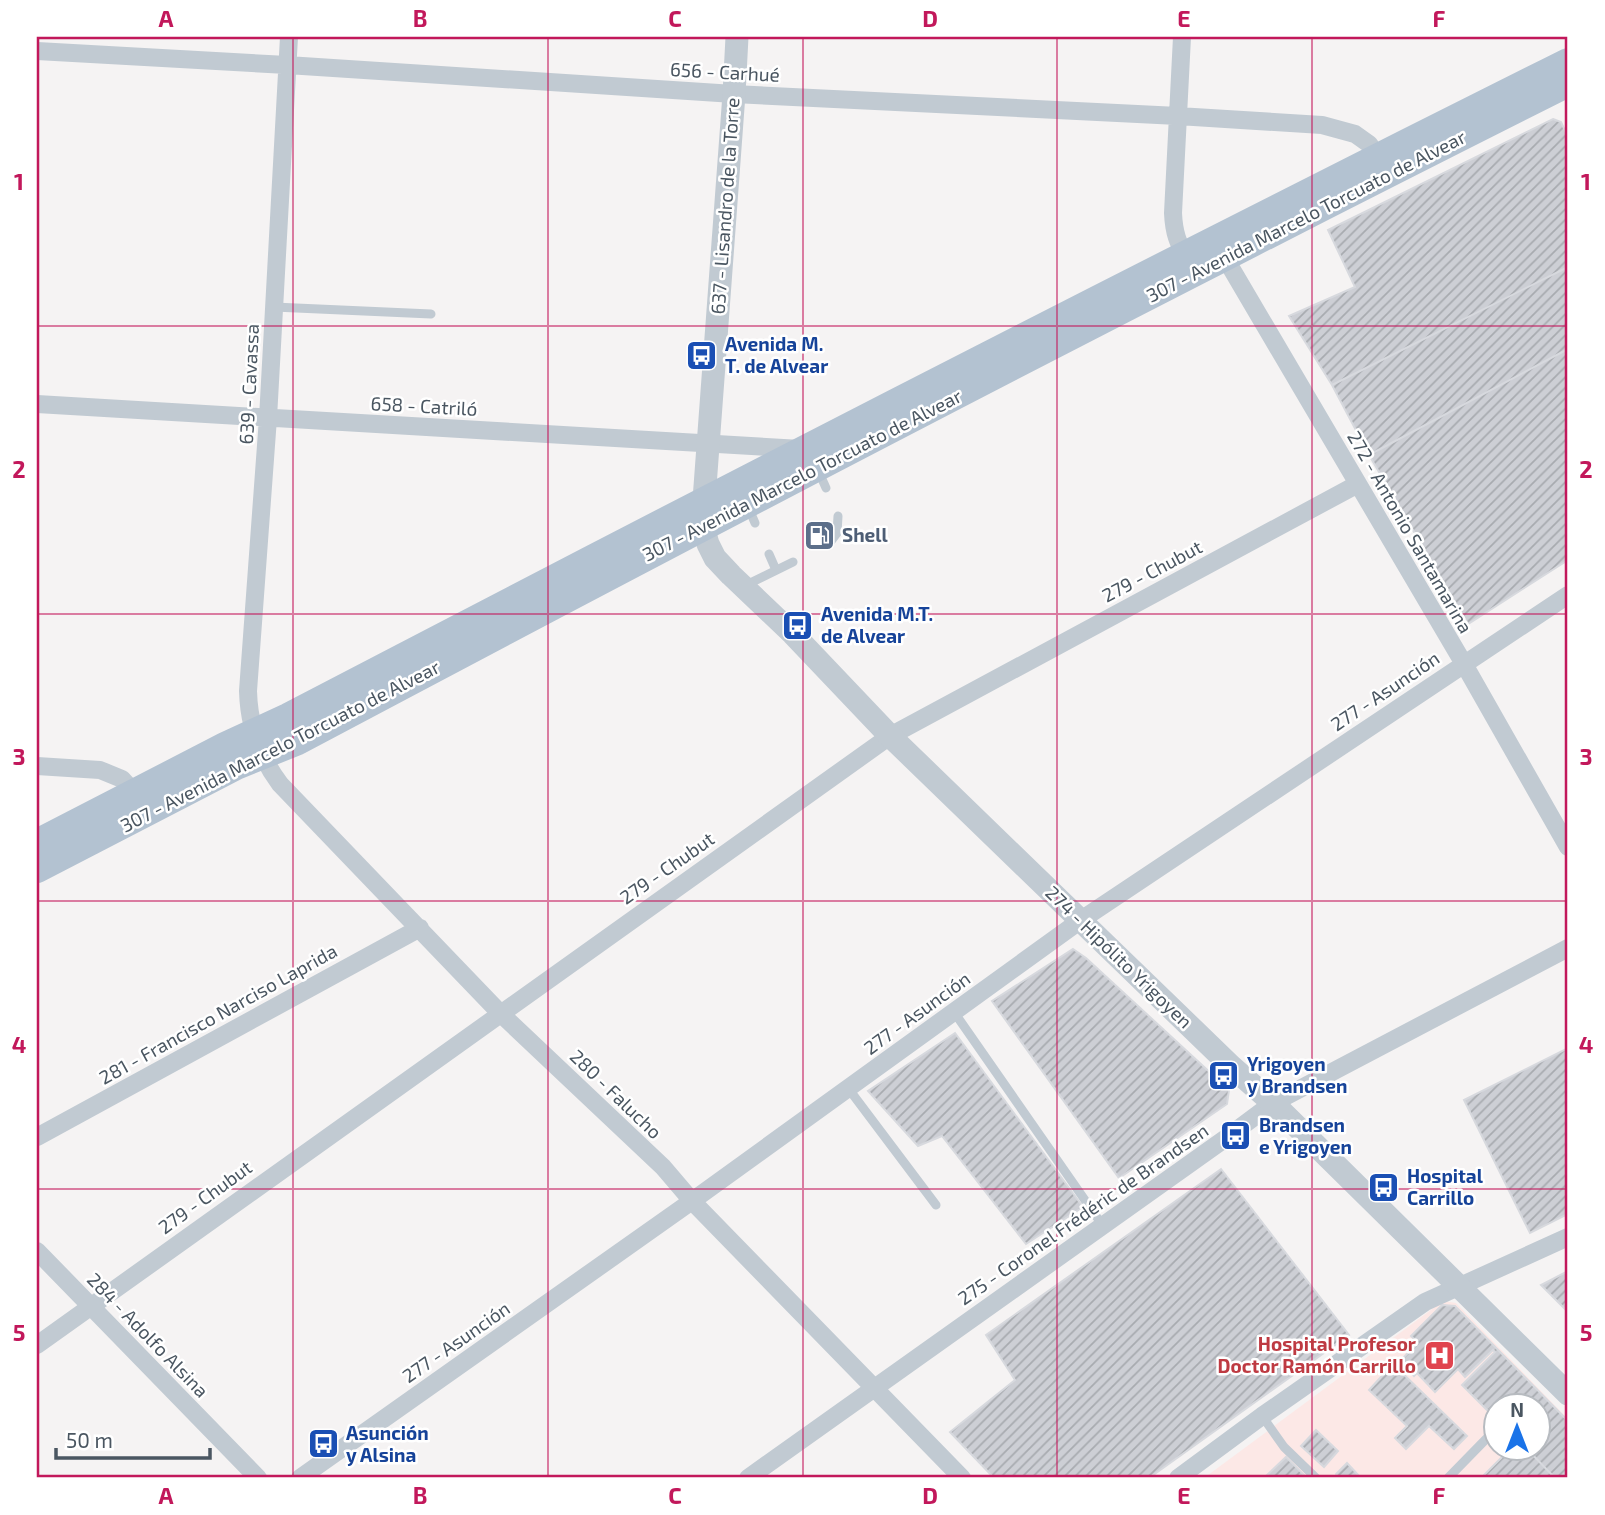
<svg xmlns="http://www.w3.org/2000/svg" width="1605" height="1515" viewBox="0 0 1605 1515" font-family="'Exo 2',sans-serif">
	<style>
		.medical { fill: #fce8e6; fill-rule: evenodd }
		.building { fill: url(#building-hatch); stroke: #d7d9de; stroke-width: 2 }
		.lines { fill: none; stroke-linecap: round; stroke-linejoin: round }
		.service { stroke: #c1cad2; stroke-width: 9 }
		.minor { stroke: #c1cad2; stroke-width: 18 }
		.tertiary { stroke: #c1cad2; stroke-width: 23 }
		.primary { stroke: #b3c2d1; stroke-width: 28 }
		.grid { fill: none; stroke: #c2185b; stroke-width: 2; stroke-opacity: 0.55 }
		.labels { text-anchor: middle; stroke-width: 5; stroke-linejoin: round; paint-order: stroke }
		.street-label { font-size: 19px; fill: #4a5661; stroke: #fff }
		.transit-label { font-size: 19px; font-weight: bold; fill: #164399; stroke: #fff; text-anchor: start }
		.service-label { font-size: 19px; font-weight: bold; fill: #4e5e75; stroke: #fff; text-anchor: start }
		.health-label { font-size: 19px; font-weight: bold; fill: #be3a42; stroke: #fff; text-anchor: end }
		.neatline { fill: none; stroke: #c2185b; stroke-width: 2.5 }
		.grid-label { font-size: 23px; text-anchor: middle; font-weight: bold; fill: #c2185b }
	</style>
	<defs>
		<pattern id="building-hatch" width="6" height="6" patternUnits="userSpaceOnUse" patternTransform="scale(1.75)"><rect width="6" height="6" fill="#cdcfd5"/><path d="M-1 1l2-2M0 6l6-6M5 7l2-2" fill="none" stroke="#a8abb0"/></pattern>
	</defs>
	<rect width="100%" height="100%" fill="#f5f3f3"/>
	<path class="medical" d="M1443,1301L1456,1303L1568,1419V1478H1204ZM1496,1406H1538V1448H1496Z"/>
	<path class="building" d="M1553,119L1561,122L1568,137V267L1332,385L1289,316L1355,287L1328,230Z
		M1568,267V349L1369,455L1332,385Z
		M1568,349V560L1468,624L1369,455Z
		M1073,949L1086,958L1229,1090L1227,1104L1119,1178L992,1001Z
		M955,1033L1083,1207L1026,1244L942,1136L918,1146L868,1091Z
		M1568,1048V1214L1530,1233L1464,1100Z
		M1221,1169L1349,1335L1149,1478H994L950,1432L1015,1380L986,1335Z
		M1568,1271V1312L1541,1285Z
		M1442,1305L1455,1306L1568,1421V1478H1555L1526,1448H1538V1406H1496V1419L1462,1385L1495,1352L1493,1350L1465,1377L1458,1369L1435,1392L1417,1373L1414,1376L1400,1361L1418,1343L1411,1336Z
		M1393,1364L1467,1436L1454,1449L1429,1426L1406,1449L1395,1438L1407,1426L1369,1390Z
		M1316,1430L1338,1451L1324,1467L1301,1446Z
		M1511,1448H1526L1555,1478H1481Z
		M1286,1457L1307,1478H1267L1266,1476Z
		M1347,1463L1361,1478H1339L1336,1474Z"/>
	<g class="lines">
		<path class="service" d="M274,307L431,314
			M818,470L826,488
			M749,509L755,523
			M828,545L837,533L838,516
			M769,554L776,570
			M744,586L793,562
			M954,1012L1103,1226
			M848,1088L936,1205
			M1262,1416L1284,1447L1316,1478
			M1448,1478L1490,1435"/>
		<path class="minor" d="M289,37L268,418L248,691C249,726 259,756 280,784L500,1013L663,1167L692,1201L962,1478
			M1182,37L1173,213C1174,236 1179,244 1189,264
			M37,51L287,65L734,94L1178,116L1322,125L1355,134L1369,144L1384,165
			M1221,251L1464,664L1568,847
			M37,404L801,449
			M37,766L100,770L122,779L141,800
			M37,1137L420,928
			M37,1251L258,1478
			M37,1345L890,736L1358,484
			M300,1478L692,1201L1081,920L1568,595
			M748,1478L1226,1138L1273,1103L1568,948
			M1178,1478L1262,1416L1425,1302L1568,1237"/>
		<path class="tertiary" d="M737,37L734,94L704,500L703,526L708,544L715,558L731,575L793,634L890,736L1232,1067L1273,1103L1568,1394"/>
		<path class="primary" d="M37,843L225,746L288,717C713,495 1140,276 1568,62
			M37,869L236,766L298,741C719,517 1142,297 1568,83"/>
	</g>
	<path class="grid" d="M293,37V1478M548,37V1478M803,37V1478M1057,37V1478M1312,37V1478M37,326H1568M37,614H1568M37,901H1568M37,1189H1568"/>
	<defs>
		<symbol id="bus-square" viewBox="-11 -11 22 22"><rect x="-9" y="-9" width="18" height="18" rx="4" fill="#1a4fb4" stroke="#fff"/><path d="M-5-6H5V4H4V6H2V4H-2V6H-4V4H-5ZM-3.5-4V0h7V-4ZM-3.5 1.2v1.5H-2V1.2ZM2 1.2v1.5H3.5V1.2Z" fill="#fff"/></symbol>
		<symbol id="fuel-square" viewBox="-11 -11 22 22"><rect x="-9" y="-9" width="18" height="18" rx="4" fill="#5c6f8a" stroke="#fff"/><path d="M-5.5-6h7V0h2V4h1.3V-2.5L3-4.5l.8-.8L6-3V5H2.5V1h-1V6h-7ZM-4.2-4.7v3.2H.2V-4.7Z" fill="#fff"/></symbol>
		<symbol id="hospital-square" viewBox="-11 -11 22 22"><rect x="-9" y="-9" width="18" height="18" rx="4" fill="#e0444e" stroke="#fff"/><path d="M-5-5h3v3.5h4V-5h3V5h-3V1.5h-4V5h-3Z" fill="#fff"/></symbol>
	</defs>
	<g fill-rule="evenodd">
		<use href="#bus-square" x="684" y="338" width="35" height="35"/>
		<use href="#fuel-square" x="802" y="518" width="35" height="35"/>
		<use href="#bus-square" x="780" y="608" width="35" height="35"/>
		<use href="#bus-square" x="1206" y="1058" width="35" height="35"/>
		<use href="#bus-square" x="1218" y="1118" width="35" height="35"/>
		<use href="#bus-square" x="1366" y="1170" width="35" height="35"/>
		<use href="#hospital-square" x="1422" y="1338" width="35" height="35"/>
		<use href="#bus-square" x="306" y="1426" width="35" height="35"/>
	</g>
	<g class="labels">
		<g class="street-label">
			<text transform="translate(725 72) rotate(3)" y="7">656 - Carhué</text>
			<text transform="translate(725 206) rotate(-86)" y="7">637 - Lisandro de la Torre</text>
			<text transform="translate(1306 216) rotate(-27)" y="7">307 - Avenida Marcelo Torcuato de Alvear</text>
			<text transform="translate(249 384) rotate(-87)" y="7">639 - Cavassa</text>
			<text transform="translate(424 406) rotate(3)" y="7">658 - Catriló</text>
			<text transform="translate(802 475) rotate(-27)" y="7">307 - Avenida Marcelo Torcuato de Alvear</text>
			<text transform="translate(1410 532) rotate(60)" y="7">272 - Antonio Santamarina</text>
			<text transform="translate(1152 571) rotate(-28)" y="7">279 - Chubut</text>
			<text transform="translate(1385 691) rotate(-34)" y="7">277 - Asunción</text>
			<text transform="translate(280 746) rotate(-27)" y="7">307 - Avenida Marcelo Torcuato de Alvear</text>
			<text transform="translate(667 868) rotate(-35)" y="7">279 - Chubut</text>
			<text transform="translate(1119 957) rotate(44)" y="7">274 - Hipólito Yrigoyen</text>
			<text transform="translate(917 1013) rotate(-36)" y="7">277 - Asunción</text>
			<text transform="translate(218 1014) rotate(-29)" y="7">281 - Francisco Narciso Laprida</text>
			<text transform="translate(616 1094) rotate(44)" y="7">280 - Falucho</text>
			<text transform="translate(205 1197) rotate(-36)" y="7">279 - Chubut</text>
			<text transform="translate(1083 1214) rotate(-35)" y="7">275 - Coronel Frédéric de Brandsen</text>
			<text transform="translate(148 1335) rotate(46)" y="7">284 - Adolfo Alsina</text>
			<text transform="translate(456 1342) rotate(-35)" y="7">277 - Asunción</text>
		</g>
		<g class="transit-label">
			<text x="725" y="351">Avenida M.<tspan x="725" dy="22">T. de Alvear</tspan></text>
			<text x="821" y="621">Avenida M.T.<tspan x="821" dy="22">de Alvear</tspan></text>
			<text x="1247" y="1071">Yrigoyen<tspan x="1247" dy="22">y Brandsen</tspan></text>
			<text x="1259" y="1132">Brandsen<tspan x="1259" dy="22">e Yrigoyen</tspan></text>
			<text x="1407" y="1183">Hospital<tspan x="1407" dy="22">Carrillo</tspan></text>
			<text x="346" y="1440">Asunción<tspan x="346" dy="22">y Alsina</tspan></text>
		</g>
		<g class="service-label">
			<text x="842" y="542">Shell</text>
		</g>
		<g class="health-label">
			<text x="1416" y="1351">Hospital Profesor<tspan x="1416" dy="22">Doctor Ramón Carrillo</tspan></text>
		</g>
	</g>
	<rect width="1605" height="1515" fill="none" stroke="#ffffff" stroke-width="77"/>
	<g transform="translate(1517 1427)"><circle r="33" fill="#ffffff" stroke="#b7bbc0" stroke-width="2"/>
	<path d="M0-5L12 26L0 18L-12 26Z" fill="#1a73e8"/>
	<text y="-10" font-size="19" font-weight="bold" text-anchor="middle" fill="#4a5661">N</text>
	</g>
	<path d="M56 1448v10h154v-10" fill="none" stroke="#4a5661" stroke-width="3.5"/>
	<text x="66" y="1448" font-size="21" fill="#4a5661" stroke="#ffffff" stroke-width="5" paint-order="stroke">50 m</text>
	<rect x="38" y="38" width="1528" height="1438" class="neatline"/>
	<g class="grid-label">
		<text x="166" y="27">A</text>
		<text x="420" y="27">B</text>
		<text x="675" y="27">C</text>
		<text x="930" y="27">D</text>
		<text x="1184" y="27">E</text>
		<text x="1439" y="27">F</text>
		<text x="19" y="190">1</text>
		<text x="1586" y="190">1</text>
		<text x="19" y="478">2</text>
		<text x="1586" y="478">2</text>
		<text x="19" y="765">3</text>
		<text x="1586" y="765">3</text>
		<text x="19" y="1053">4</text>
		<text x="1586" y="1053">4</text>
		<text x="19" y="1341">5</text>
		<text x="1586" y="1341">5</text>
		<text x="166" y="1504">A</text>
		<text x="420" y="1504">B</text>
		<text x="675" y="1504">C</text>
		<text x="930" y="1504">D</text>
		<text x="1184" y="1504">E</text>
		<text x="1439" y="1504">F</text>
	</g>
</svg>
